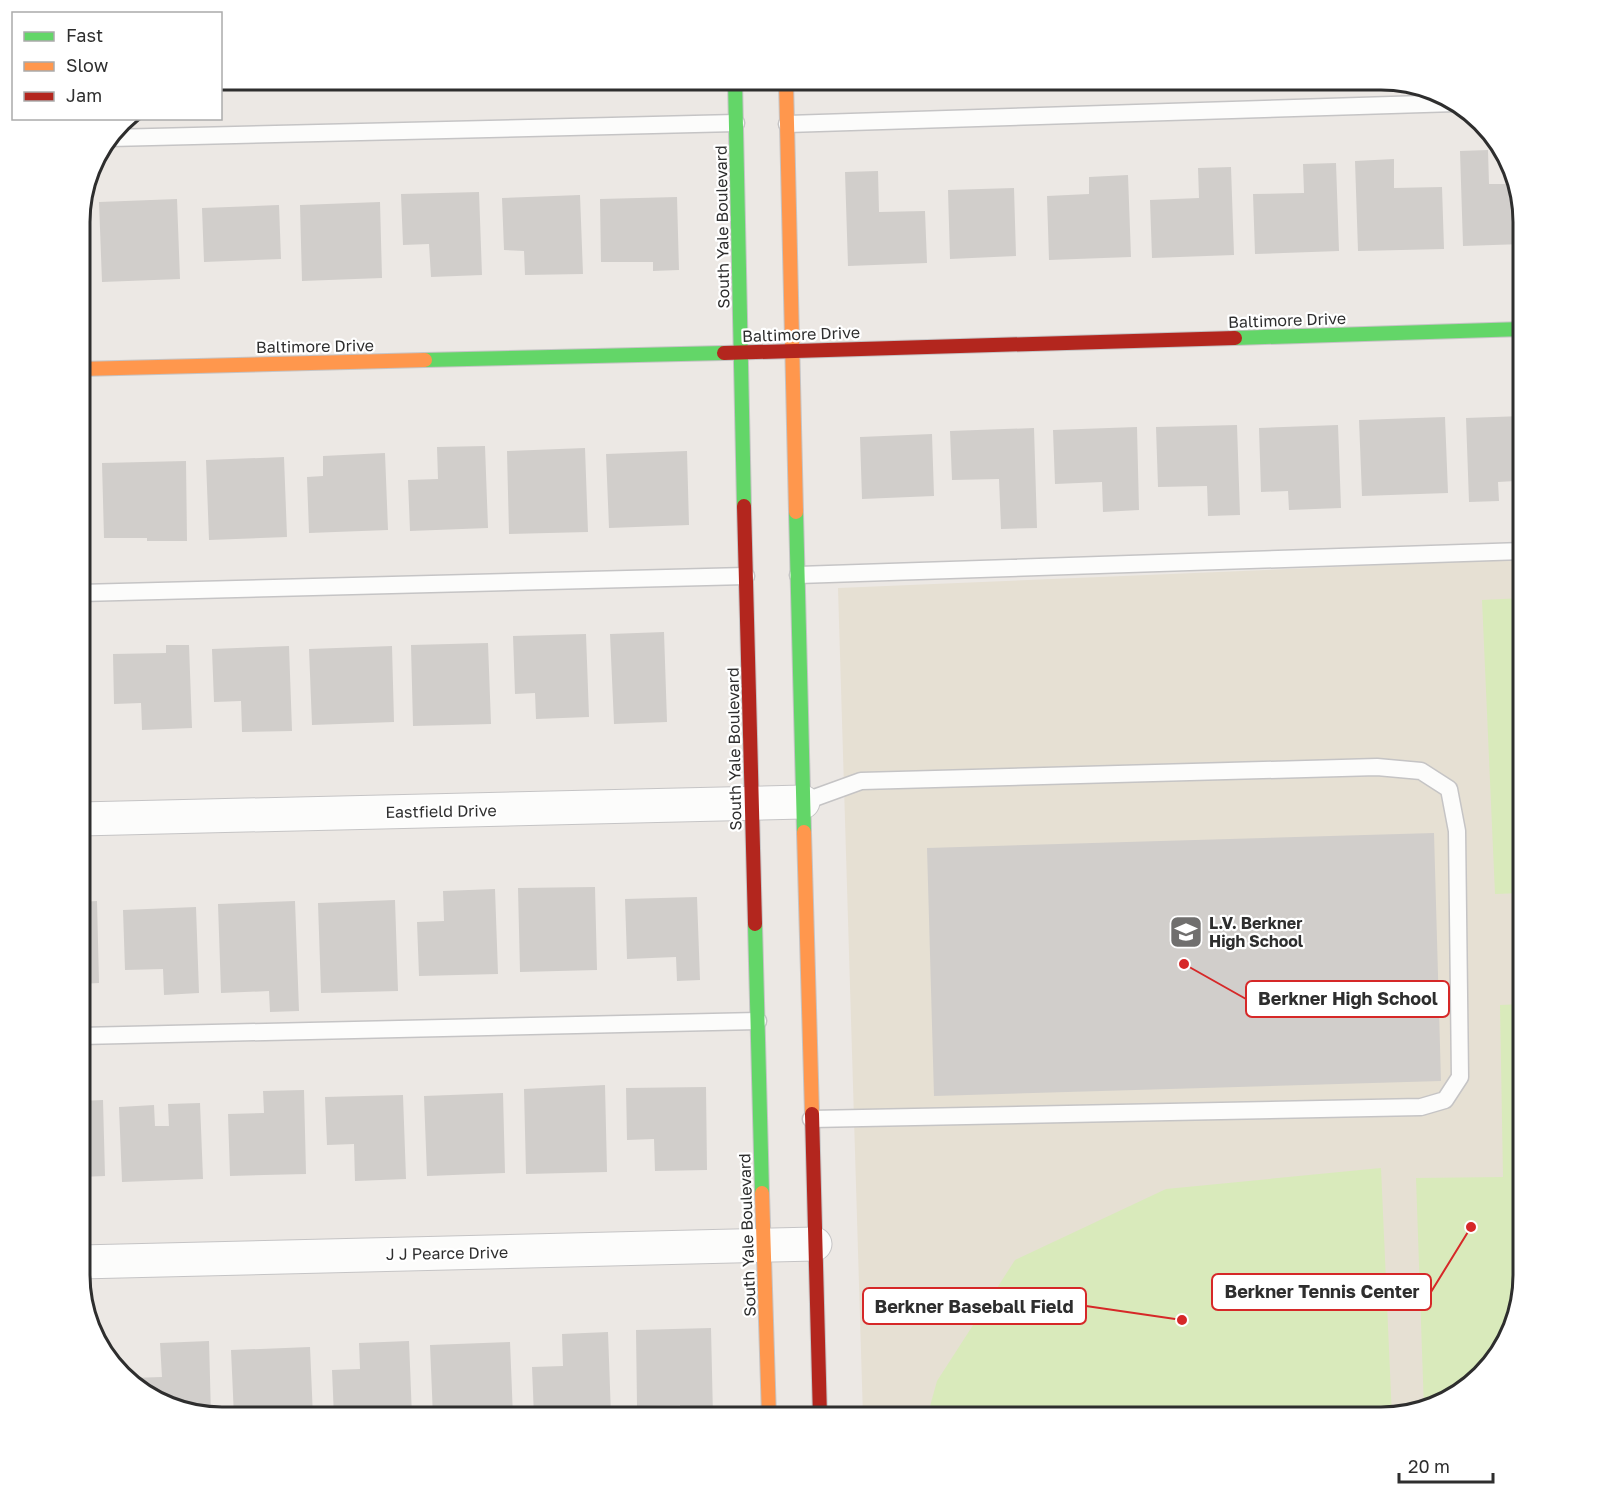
<svg xmlns="http://www.w3.org/2000/svg" width="1603" height="1497" viewBox="0 0 1603 1497" font-family="'Golos Text',sans-serif">
	<style>
		.education { fill: #e6e0d3 }
		.pitch { fill: #d9eabb }
		.building { fill: #d1cecb }
		.lines { fill: none; stroke-linecap: round; stroke-linejoin: round }
		.lane-casing { stroke: #c5c4c5; stroke-width: 19 }
		.street-casing { stroke: #c5c4c5; stroke-width: 35 }
		.fast-casing { stroke: #c5c4c5; stroke-width: 16 }
		.slow-casing { stroke: #c5c4c5; stroke-width: 16 }
		.jam-casing { stroke: #c5c4c5; stroke-width: 16 }
		.lane { stroke: #fcfcfb; stroke-width: 16 }
		.street { stroke: #fcfcfb; stroke-width: 33 }
		.fast { stroke: #63d668; stroke-width: 14 }
		.slow { stroke: #ff974d; stroke-width: 14 }
		.jam { stroke: #b3261e; stroke-width: 14 }
		.labels { text-anchor: middle; stroke-width: 4.5; stroke-linejoin: round; paint-order: stroke }
		.street-label { font-size: 16px; fill: #2e2e2e; stroke: #fff }
		.poi-label { font-size: 16px; font-weight: bold; fill: #2e2e2e; stroke: #fff; text-anchor: start }
		.rim { fill: none; stroke: #2e2e2e; stroke-width: 3 }
		.leader { fill: none; stroke: #d62828; stroke-width: 2 }
		.callout-dot { fill: #d62828; stroke: #fff; stroke-width: 2 }
		.callout { fill: #fff; stroke: #d62828; stroke-width: 2 }
		.callout-label { font-size: 18px; text-anchor: middle; font-weight: bold; fill: #2e2e2e }
	</style>
	<rect width="100%" height="100%" fill="#ece8e4"/>
	<path class="education" d="M1523,559V1275L1513,1330L1482,1376L1436,1407L1390,1417H863L838,588Z"/>
	<path class="pitch" d="M1523,598V893L1495,894L1482,600Z
		M1523,1004V1275L1513,1330L1482,1376L1436,1407L1424,1409L1416,1178L1503,1177L1500,1005Z
		M1381,1168L1392,1417H927L937,1381L1015,1260L1166,1189Z"/>
	<path class="building" d="M237,80H274L275,87L238,90Z
		M297,80H376V82L297,83Z
		M425,80H467V87L425,88Z
		M1488,150L1489,184H1509L1508,160L1513,167L1523,213V244L1463,246L1460,151Z
		M1394,159V188L1442,187L1444,249L1358,251L1355,161Z
		M1336,163L1339,251L1255,254L1253,194L1304,193L1303,164Z
		M1231,167L1234,255L1152,258L1150,200L1199,198L1198,168Z
		M878,171L879,212L925,211L927,263L848,266L845,172Z
		M1128,175L1131,257L1049,260L1047,196L1089,194V177Z
		M1014,188L1016,256L950,259L948,190Z
		M479,192L482,275L431,277L429,244L403,245L401,194Z
		M580,195L583,274L525,275L524,251L504,250L502,198Z
		M677,197L679,270L653,271V262H601L600,199Z
		M177,199L180,279L102,282L99,202Z
		M380,202L382,278L302,281L300,205Z
		M279,205L281,259L204,262L202,208Z
		M1523,416V506L1516,507L1515,481L1498,482L1499,501L1469,502L1466,418Z
		M1445,417L1448,493L1362,496L1359,420Z
		M1237,425L1240,515L1208,516L1207,486L1158,487L1156,427Z
		M1338,425L1341,508L1289,510L1288,491L1261,492L1259,428Z
		M1137,427L1139,510L1103,512L1102,482L1055,484L1053,430Z
		M1034,428L1037,528L1001,529L999,479L952,480L950,431Z
		M932,434L934,496L862,499L860,437Z
		M485,446L488,528L410,531L408,480L438,479L437,447Z
		M585,448L588,532L509,534L507,451Z
		M687,451L689,525L609,528L606,454Z
		M385,453L388,530L309,533L307,477L323,476V456Z
		M284,457L287,537L209,540L206,460Z
		M186,461L187,541H147V538H104L102,463Z
		M80,622H88L90,735H80Z
		M664,632L667,722L614,724L610,634Z
		M586,634L589,717L536,719L535,693L515,694L513,636Z
		M488,643L491,724L413,726L411,645Z
		M166,645H189L192,728L142,730L141,703L114,704L113,654L166,653Z
		M289,646L292,731L242,732L241,701L214,702L212,649Z
		M392,646L394,722L312,725L309,649Z
		M1434,833L1441,1081L934,1096L927,848Z
		M595,887L597,970L520,972L518,888Z
		M495,889L498,974L419,976L417,922L444,921L443,891Z
		M697,897L700,980L677,981L676,957L627,959L625,899Z
		M395,900L398,991L321,993L318,903Z
		M97,901L99,983L80,984V902Z
		M295,901L299,1011L270,1012L269,991L221,993L218,904Z
		M196,907L199,993L164,995L163,969L125,970L123,910Z
		M605,1085L607,1172L526,1174L524,1089Z
		M706,1087L707,1170L655,1171L654,1139L627,1140L626,1088Z
		M304,1090L306,1174L230,1176L228,1114L264,1113L263,1091Z
		M503,1093L505,1173L427,1176L424,1096Z
		M403,1095L406,1179L355,1181L354,1144L327,1145L325,1097Z
		M103,1100L105,1176L80,1177V1101Z
		M200,1103L203,1179L122,1182L119,1107L154,1105L155,1126H169L168,1104Z
		M711,1328L713,1417H680V1405L637,1406L636,1330Z
		M608,1332L611,1416L534,1417L532,1367L563,1366L562,1334Z
		M209,1341L211,1415L167,1407L132,1383V1378L162,1377L160,1343Z
		M409,1341L412,1417H334L332,1370L360,1369L359,1343Z
		M510,1342L513,1417H433L430,1345Z
		M310,1347L313,1417H234L231,1350Z"/>
	<g class="lines">
		<defs>
			<path id="lane" d="M787,124L1456,103
				M110,138L736,123
				M798,575L1523,551
				M80,593L746,576
				M803,802L861,781L1377,767L1421,771L1449,789L1457,831L1460,1077L1445,1100L1421,1107L811,1119
				M80,1036L758,1021"/>
			<path id="street" d="M80,819L803,802
				M80,1262L815,1244"/>
			<path id="fast" d="M735,80L744,506
				M1235,338L1523,329
				M425,360L724,353
				M796,512L804,832
				M755,924L762,1193"/>
			<path id="slow" d="M786,80L796,512
				M80,369L425,360
				M804,832L812,1114
				M762,1193L769,1417"/>
			<path id="jam" d="M724,353L1235,338
				M744,506L755,924
				M812,1114L820,1417"/>
		</defs>
		<use href="#lane" class="lane-casing"/>
		<use href="#street" class="street-casing"/>
		<use href="#fast" class="fast-casing"/>
		<use href="#slow" class="slow-casing"/>
		<use href="#jam" class="jam-casing"/>
		<use href="#lane" class="lane"/>
		<use href="#street" class="street"/>
		<use href="#fast" class="fast"/>
		<use href="#slow" class="slow"/>
		<use href="#jam" class="jam"/>
	</g>
	<defs>
		<symbol id="school-square" viewBox="-11 -11 22 22"><rect x="-9" y="-9" width="18" height="18" rx="4" fill="#706f6e" stroke="#fff"/><path d="M0-5L7-2L0 1L-7-2ZM-4 1L0 2.5L4 1V4Q0 6-4 4Z" fill="#fff"/></symbol>
	</defs>
	<g fill-rule="evenodd">
		<use href="#school-square" x="1167" y="913" width="38" height="38"/>
	</g>
	<g class="labels">
		<g class="street-label">
			<text transform="translate(722 227) rotate(-91)" y="6">South Yale Boulevard</text>
			<text transform="translate(1287 320) rotate(-2)" y="6">Baltimore Drive</text>
			<text transform="translate(801 334) rotate(-2)" y="6">Baltimore Drive</text>
			<text transform="translate(315 346) rotate(-1)" y="6">Baltimore Drive</text>
			<text transform="translate(734 749) rotate(-91)" y="6">South Yale Boulevard</text>
			<text transform="translate(441 811) rotate(-1)" y="6">Eastfield Drive</text>
			<text transform="translate(747 1235) rotate(-92)" y="6">South Yale Boulevard</text>
			<text transform="translate(447 1253) rotate(-1)" y="6">J J Pearce Drive</text>
		</g>
		<g class="poi-label">
			<text x="1209" y="929">L.V. Berkner<tspan x="1209" dy="18">High School</tspan></text>
		</g>
	</g>
	<path d="M0 0H1603V1497H0ZM222 90H1381A132 132 0 0 1 1513 222V1275A132 132 0 0 1 1381 1407H222A132 132 0 0 1 90 1275V222A132 132 0 0 1 222 90Z" fill="#fff" fill-rule="evenodd"/>
	<path class="rim" d="M222 90H1381A132 132 0 0 1 1513 222V1275A132 132 0 0 1 1381 1407H222A132 132 0 0 1 90 1275V222A132 132 0 0 1 222 90Z"/>
	<path class="leader" d="M1184 964L1246 999M1471 1227L1431 1292M1182 1320L1086 1306"/>
	<g class="callout-dot">
		<circle cx="1184" cy="964" r="6"/>
		<circle cx="1471" cy="1227" r="6"/>
		<circle cx="1182" cy="1320" r="6"/>
	</g>
	<g class="callout">
		<rect x="1246" y="981" width="203" height="36" rx="6"/>
		<rect x="1212" y="1274" width="219" height="36" rx="6"/>
		<rect x="863" y="1288" width="223" height="36" rx="6"/>
	</g>
	<g class="callout-label">
		<text x="1348" y="1005">Berkner High School</text>
		<text x="1322" y="1298">Berkner Tennis Center</text>
		<text x="974" y="1313">Berkner Baseball Field</text>
	</g>
	<rect x="12" y="12" width="210" height="108" fill="#ffffff" stroke="#ababab" stroke-width="1.5"/>
	<rect x="24" y="32" width="30" height="9" fill="#63d668" stroke="#ababab" stroke-width="1.5"/>
	<text x="66" y="42" font-size="18" fill="#2e2e2e">Fast</text>
	<rect x="24" y="62" width="30" height="9" fill="#ff974d" stroke="#ababab" stroke-width="1.5"/>
	<text x="66" y="72" font-size="18" fill="#2e2e2e">Slow</text>
	<rect x="24" y="92" width="30" height="9" fill="#b3261e" stroke="#ababab" stroke-width="1.5"/>
	<text x="66" y="102" font-size="18" fill="#2e2e2e">Jam</text>
	<path d="M1399 1473v9h94v-9" fill="none" stroke="#2e2e2e" stroke-width="3"/>
	<text x="1408" y="1473" font-size="18" fill="#2e2e2e" stroke="#ffffff" stroke-width="4.5" paint-order="stroke">20 m</text>
</svg>
